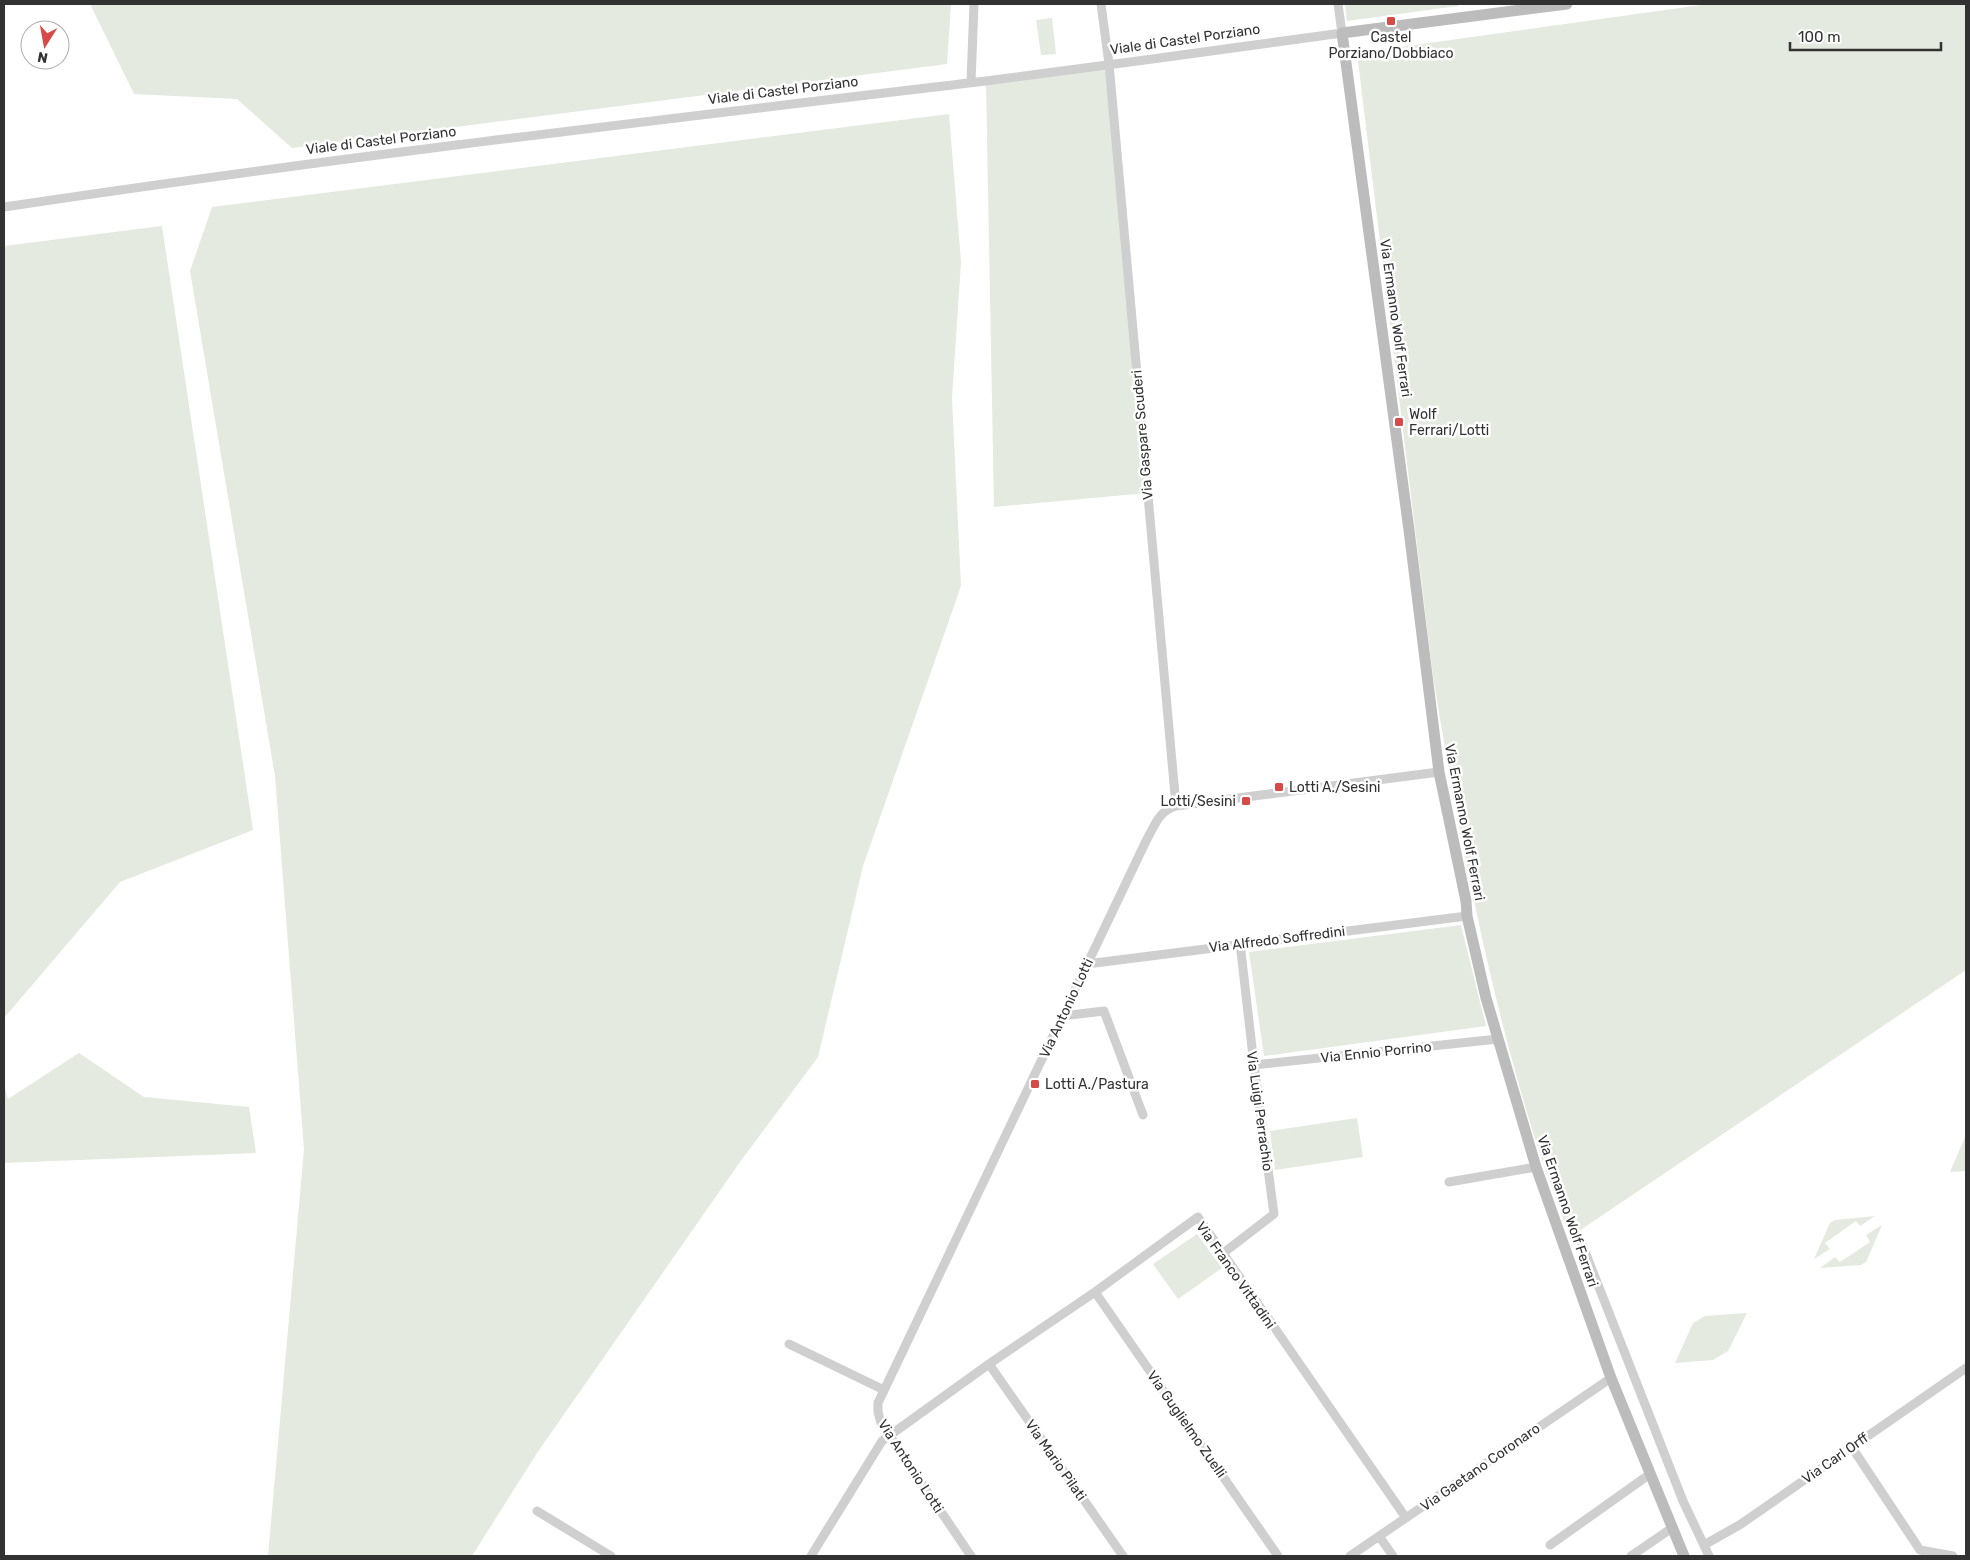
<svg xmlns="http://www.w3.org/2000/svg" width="1970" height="1560" viewBox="0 0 1970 1560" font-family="Rubik,sans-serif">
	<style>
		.green { fill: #e4eadf }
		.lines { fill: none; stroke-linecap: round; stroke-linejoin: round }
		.street { stroke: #cfcfcf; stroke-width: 9 }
		.secondary { stroke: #bcbcbc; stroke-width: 11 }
		.poi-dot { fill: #d64b47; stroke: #fff; stroke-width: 2 }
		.labels { text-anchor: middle; stroke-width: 5; stroke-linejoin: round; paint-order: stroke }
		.poi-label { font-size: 14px; fill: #323232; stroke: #fff; text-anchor: start }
		.street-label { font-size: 14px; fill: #323232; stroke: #fff }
	</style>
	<rect width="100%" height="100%" fill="#fff"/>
	<path class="green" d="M90,4H951L947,64L292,148L237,99L134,94Z
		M1345,4H1458V6L1347,21Z
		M1708,4H1966V970L1570,1237C1556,1197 1540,1157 1528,1116C1485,972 1457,824 1433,676L1357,53Z
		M1052,18L1056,54L1041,55L1036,20Z
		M1109,64L1147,493L994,507L986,82Z
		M949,114L961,262L952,398L961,586L863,866L818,1057L740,1162L537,1453L472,1556H268L304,1149L275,776L190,271L212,207Z
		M162,226L253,830L120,882L4,1018V246Z
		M1461,925L1486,1026L1264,1056L1249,952Z
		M79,1053L144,1097L249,1107L256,1153L4,1163V1084L8,1099Z
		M1357,1118L1363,1157L1275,1170L1270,1131Z
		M1966,1135V1171L1950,1172Z
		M1875,1216L1860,1226L1856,1221L1825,1243L1830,1249L1814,1259L1830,1223L1835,1220Z
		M1882,1225L1866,1262L1861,1265L1820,1268L1835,1257L1840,1262L1870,1242L1866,1235Z
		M1197,1234L1222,1268L1178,1299L1153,1264Z
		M1747,1313L1728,1351L1713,1360L1675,1363L1693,1323L1705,1316Z"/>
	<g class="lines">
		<path class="street" d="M1101,4L1109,64L1176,806
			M971,82L974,4
			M4,207C330,158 658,120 986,81C1105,66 1223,49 1342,33L1338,4
			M1087,964L1467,916
			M1062,1016L1104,1011L1143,1115
			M1254,1065L1498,1039
			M1449,1182L1536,1167
			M1580,1239L1683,1501L1709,1556
			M1222,1254L1274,1214L1254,1065L1240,943
			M1095,1292L1278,1556
			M789,1344L884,1390
			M989,1364L1123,1556
			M1851,1446L1920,1550L1953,1556
			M537,1511L611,1556
			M1379,1536L1393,1556
			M1550,1545L1650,1474
			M1704,1545L1741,1524L1966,1368
			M811,1556L882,1441L989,1364L1095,1292L1198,1217L1406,1518
			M971,1556L881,1423L878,1412V1403L1146,841C1154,827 1159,810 1176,806L1439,772
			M1350,1556L1611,1378
			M1631,1556L1672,1528"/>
		<path class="secondary" d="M1567,4L1342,33L1409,530L1439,772L1466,901L1467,916L1486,998L1536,1167L1611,1378L1684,1556"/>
	</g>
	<g class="poi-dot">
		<rect x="1386" y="16" width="10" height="10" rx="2.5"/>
		<rect x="1394" y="417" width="10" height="10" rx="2.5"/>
		<rect x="1274" y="782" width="10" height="10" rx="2.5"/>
		<rect x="1241" y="796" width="10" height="10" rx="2.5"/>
		<rect x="1030" y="1079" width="10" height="10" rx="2.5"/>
	</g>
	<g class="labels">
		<g class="poi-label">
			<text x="1391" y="42" text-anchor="middle">Castel<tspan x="1391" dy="16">Porziano/Dobbiaco</tspan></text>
			<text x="1409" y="419">Wolf<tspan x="1409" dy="16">Ferrari/Lotti</tspan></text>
			<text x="1289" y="792">Lotti A./Sesini</text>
			<text x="1236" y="806" text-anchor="end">Lotti/Sesini</text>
			<text x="1045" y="1089">Lotti A./Pastura</text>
		</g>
		<g class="street-label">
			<text transform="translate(1185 39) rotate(-8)" y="5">Viale di Castel Porziano</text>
			<text transform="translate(783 90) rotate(-7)" y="5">Viale di Castel Porziano</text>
			<text transform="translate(381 140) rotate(-7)" y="5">Viale di Castel Porziano</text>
			<text transform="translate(1396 318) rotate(82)" y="5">Via Ermanno Wolf Ferrari</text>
			<text transform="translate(1142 435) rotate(-95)" y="5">Via Gaspare Scuderi</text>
			<text transform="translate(1465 822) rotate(79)" y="5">Via Ermanno Wolf Ferrari</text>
			<text transform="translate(1277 939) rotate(-7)" y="5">Via Alfredo Soffredini</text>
			<text transform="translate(1066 1008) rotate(-65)" y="5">Via Antonio Lotti</text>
			<text transform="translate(1376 1052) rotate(-6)" y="5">Via Ennio Porrino</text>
			<text transform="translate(1260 1111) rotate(82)" y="5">Via Luigi Perrachio</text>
			<text transform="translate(1568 1211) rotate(71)" y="5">Via Ermanno Wolf Ferrari</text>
			<text transform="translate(1236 1275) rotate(55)" y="5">Via Franco Vittadini</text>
			<text transform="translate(1187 1424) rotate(55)" y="5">Via Guglielmo Zuelli</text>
			<text transform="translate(1835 1458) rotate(-35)" y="5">Via Carl Orff</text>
			<text transform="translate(1056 1460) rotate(55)" y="5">Via Mario Pilati</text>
			<text transform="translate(911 1466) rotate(57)" y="5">Via Antonio Lotti</text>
			<text transform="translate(1480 1467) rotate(-35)" y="5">Via Gaetano Coronaro</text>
		</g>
	</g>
	<rect width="1970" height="1560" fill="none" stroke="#323232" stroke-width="10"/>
	<g transform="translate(45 45) rotate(191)"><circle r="24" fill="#ffffff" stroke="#adadad"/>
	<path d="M0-4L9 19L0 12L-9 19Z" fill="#d64b47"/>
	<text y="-8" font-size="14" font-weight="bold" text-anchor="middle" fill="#323232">N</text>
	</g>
	<path d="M1790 42v8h151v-8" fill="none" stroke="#323232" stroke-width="2.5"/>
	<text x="1798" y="42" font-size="15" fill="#323232" stroke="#ffffff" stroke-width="4" paint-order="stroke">100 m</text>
</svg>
